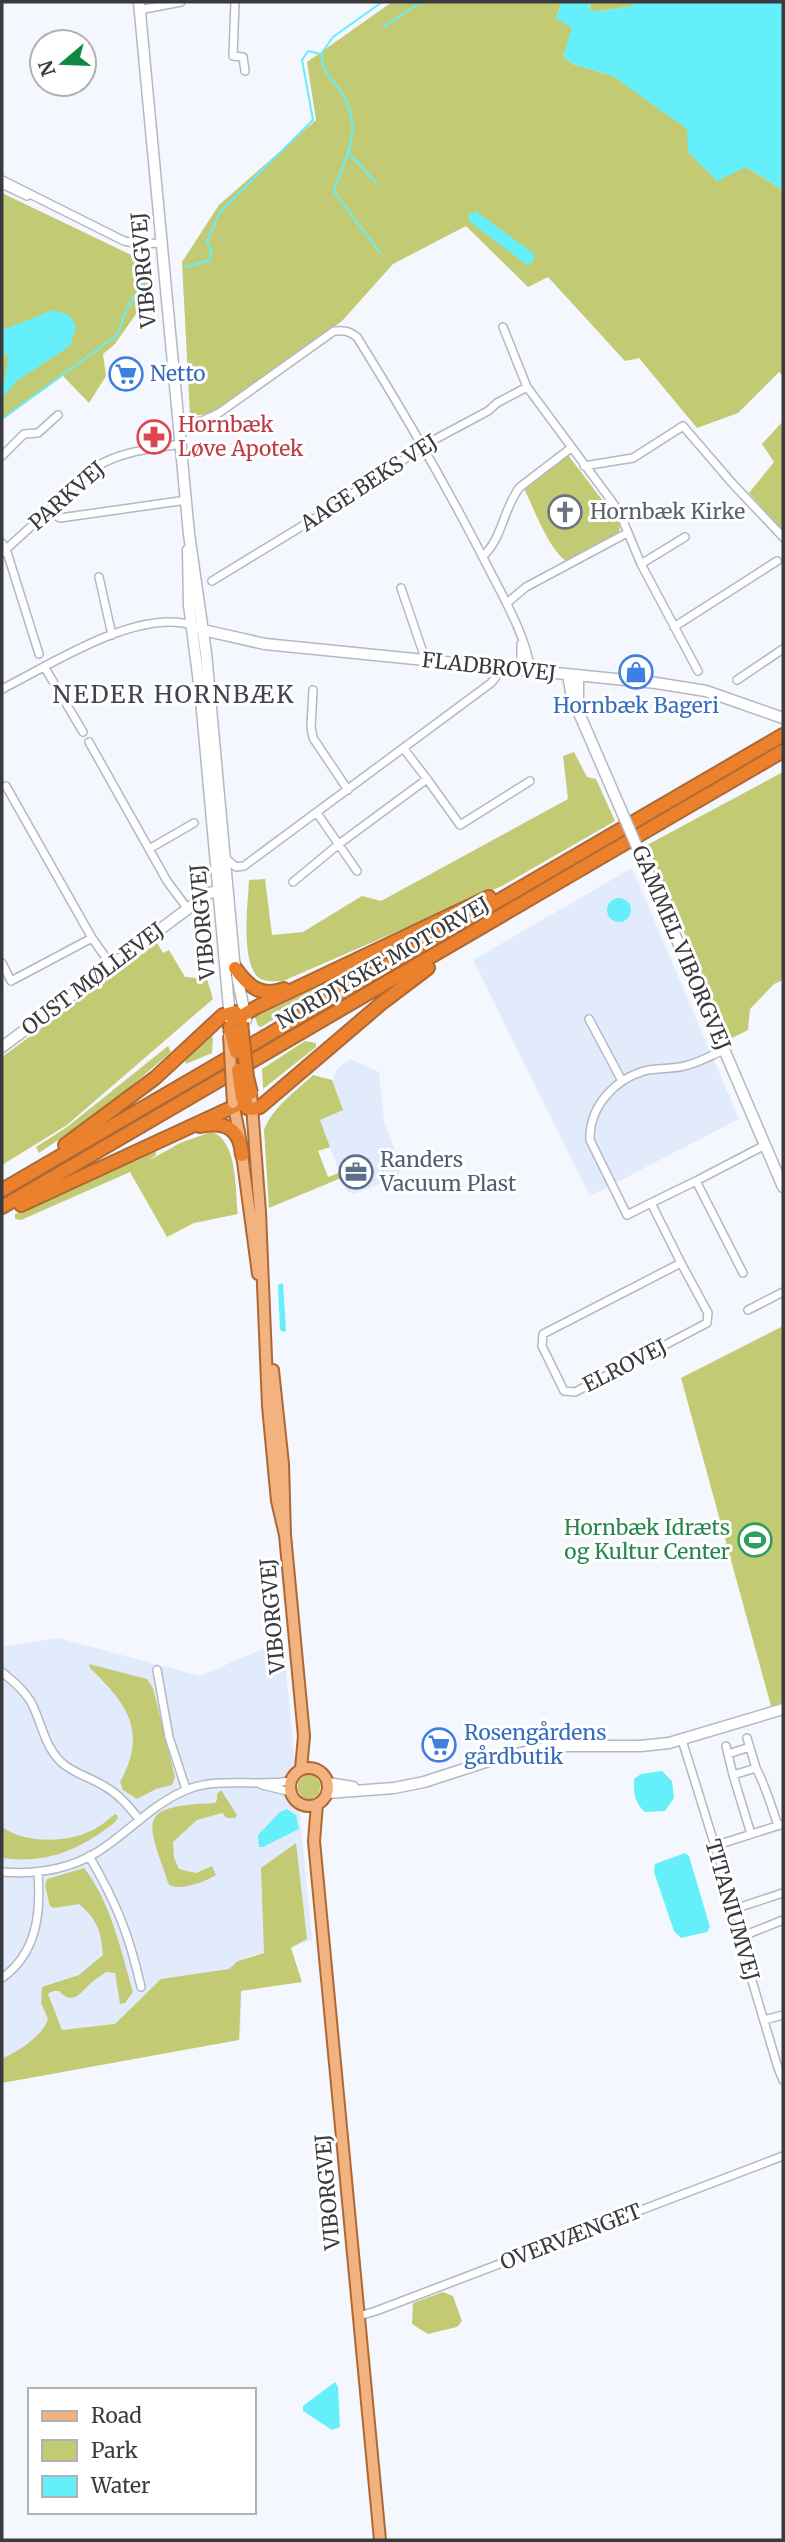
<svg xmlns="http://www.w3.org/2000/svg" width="785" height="2542" viewBox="0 0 785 2542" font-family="Merriweather,serif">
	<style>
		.built { fill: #e2ebfc }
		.green { fill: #c3ca74 }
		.water { fill: #64effa }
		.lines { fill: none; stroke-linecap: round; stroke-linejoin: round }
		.stream { stroke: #64effa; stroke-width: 2 }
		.street-casing { stroke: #b3b8c1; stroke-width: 10 }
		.secondary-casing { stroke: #b3b8c1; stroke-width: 13 }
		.primary-casing { stroke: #ad6833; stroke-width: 14 }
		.highway-casing { stroke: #ad6833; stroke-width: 16 }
		.street { stroke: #fff; stroke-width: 7 }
		.secondary { stroke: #fff; stroke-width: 10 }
		.primary { stroke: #f3b380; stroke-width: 10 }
		.highway { stroke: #eb812c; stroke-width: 12 }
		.secondary-bridge-casing { stroke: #b3b8c1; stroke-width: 13; stroke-linecap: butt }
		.primary-bridge-casing { stroke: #ad6833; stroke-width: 14; stroke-linecap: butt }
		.highway-bridge-casing { stroke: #ad6833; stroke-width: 16; stroke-linecap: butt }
		.secondary-bridge { stroke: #fff; stroke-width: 10 }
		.primary-bridge { stroke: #f3b380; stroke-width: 10 }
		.highway-bridge { stroke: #eb812c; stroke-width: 12 }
		.labels { text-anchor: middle; stroke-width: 6; stroke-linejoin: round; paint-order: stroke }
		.street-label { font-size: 21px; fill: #393b3f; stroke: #fff }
		.shop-label { font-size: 21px; fill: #366cbe; stroke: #fff; text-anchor: start }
		.health-label { font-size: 21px; fill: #be3a42; stroke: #fff; text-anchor: start }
		.worship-label { font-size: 21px; fill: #5b616d; stroke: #fff; text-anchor: start }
		.service-label { font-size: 21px; fill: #4e5e75; stroke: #fff; text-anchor: start }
		.leisure-label { font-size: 21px; fill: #27864d; stroke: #fff; text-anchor: end }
		.quarter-label { font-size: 24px; letter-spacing: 2px; fill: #41454e; stroke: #fff }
	</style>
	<rect width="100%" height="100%" fill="#f4f7fd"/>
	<path class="built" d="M632,868L739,1119L590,1196L473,960Z
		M350,1059L379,1072L384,1121L400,1165L399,1176L354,1194L346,1190L320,1120L342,1110L332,1080L338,1068Z
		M58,1638L200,1676L283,1640L312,1940L243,1958L240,2039L2,2079V1647Z"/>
	<path class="green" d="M392,2H562L556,18L573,27L563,56L573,64L613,76L688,129V152L746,167L783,190V376L779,372L738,413L697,428L639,358L625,361L548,277L528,287L466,226L393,264L342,321L210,414L190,416L182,262L219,205L316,120L307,62Z
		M592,2H636L633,6L596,12L588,9Z
		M2,193L148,263L152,291L115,344L103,354L106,376L89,403L63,376L2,420Z
		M783,421V531L749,493L774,462L762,444Z
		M568,455L619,522L620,528L618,534L566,561C548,548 534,509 524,488Z
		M574,752L587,777L596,779L615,821L502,886L283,981C275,981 262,983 256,975C241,955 248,905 249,880L265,879L272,935L303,932L362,896L381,901L568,799L563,756Z
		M783,772V980L774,984L750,1009L748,1030L730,1039L647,845Z
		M157,943L163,953L169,950L185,977L207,979L213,999L67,1125L2,1165V1057Z
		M325,984L326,987L261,1027L258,1026L255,1017Z
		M210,1034L213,1038L212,1053L186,1064L184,1059Z
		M305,1041L316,1043V1047L263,1089L262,1069Z
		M168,1046L171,1052L108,1106L39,1153L36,1147L67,1127Z
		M313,1075L332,1080L343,1110L320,1120L330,1147L318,1151L328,1177L339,1173L341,1178L269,1208L264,1130C273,1107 295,1092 313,1075Z
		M211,1132C238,1139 235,1191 238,1214L194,1223L167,1237L130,1172L21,1220L15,1219V1214L155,1149L156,1155L148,1161L180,1143Z
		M783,1326V1702L771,1706L681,1378Z
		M89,1664L147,1679L153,1688L175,1777L172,1785L156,1789L137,1799L123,1790L120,1782C148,1731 127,1704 90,1668Z
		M308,1774L315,1776L321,1784L319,1794L310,1800L303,1798L297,1790L299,1780Z
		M221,1790L237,1815L235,1818H227L222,1813L197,1820L173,1842L174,1858L179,1869L196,1873L212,1866L216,1875C204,1882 182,1891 169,1885C147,1820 134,1806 215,1803L217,1800V1794Z
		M116,1814L118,1818L114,1823C80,1850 46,1864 2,1858V1827C28,1845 72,1843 98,1827C105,1823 110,1817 116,1814Z
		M296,1843L307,1939L291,1948L302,1982L241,1991L239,2040L2,2083V2059C18,2051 42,2037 48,2019L41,2003L42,1987L79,1975L103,1955C101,1931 97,1919 79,1904L54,1908L50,1906L45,1886L47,1879L84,1868C111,1902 121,1951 133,1992L125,2003L120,2004L115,1973L106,1972C101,1975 96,1979 91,1983C80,1993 73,2006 59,1991H53L48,1994L62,2030L115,2024L161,1979L229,1969L238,1961L264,1953L261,1868Z
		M443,2292L453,2296L462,2321L457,2327L428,2334L412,2324L413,2303Z"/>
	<path class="water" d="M562,2H592L588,8L596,12L633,6L636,2H783V190L746,167L717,181L688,152L687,129L613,76L573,64L563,56L572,28L556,18Z
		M476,211L534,254L533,262L527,265L469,221V215Z
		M54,310L70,316L76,326L70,346L18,380L2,398C2,382 8,370 8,355L2,354V330Z
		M607 910a12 12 0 1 1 24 0a12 12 0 1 1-24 0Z
		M283,1283L286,1331L284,1332L280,1330L278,1285Z
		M662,1771L672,1781L674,1798L665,1811L645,1812C634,1802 634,1793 634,1779L641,1774Z
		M287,1809L296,1815L299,1829L263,1847H259L258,1835L280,1812Z
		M685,1853L689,1856L710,1927L707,1932L681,1938L674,1931L654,1872L655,1864Z
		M335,2382L338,2387L340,2427L332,2430L303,2411V2406Z"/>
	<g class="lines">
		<path class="stream" d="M383,27L421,2
			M321,54C324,77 330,75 341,92C364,128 348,151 335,187V193L380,253
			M349,153L376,183
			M186,267L210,260L211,250L207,241L220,212L313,120L302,60L308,51L321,54L333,37L382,2
			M2,419L117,335L127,308L144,282"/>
		<defs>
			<path id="street" d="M235,2L233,56L243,57L245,71
				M139,10L181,2
				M2,180L124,241L139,244L160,243
				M2,184L27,196
				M503,327L527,387L619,511L641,564L698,671
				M178,424L202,421L219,413L334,331C344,330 349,331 357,337C405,414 450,492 491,573C504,598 530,645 530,672
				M2,456L24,434L38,433L58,415
				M584,466L633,458L683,426L732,483L783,537
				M48,511L60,518L187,500
				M2,543L6,549L39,654
				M2,553L96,467C121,451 151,449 181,444
				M483,556C503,538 503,508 520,487L571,448
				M641,564L685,537
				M99,577L112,635
				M212,581L317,517L430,442L488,411L497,403L527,387
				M401,588L426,661
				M507,603L526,587L627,533
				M674,627L777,561
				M45,668L83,732
				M521,671V644
				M737,680L783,649
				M2,689C50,665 128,614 183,623C190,624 197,627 203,630
				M313,690L311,727L313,738L348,790
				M89,742L167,881L187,908
				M404,749L427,779
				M6,786L92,938L111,965
				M317,813L357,871
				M149,849L194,823
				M225,858L236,867L244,866L491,683L496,677L497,669
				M293,882L339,844L427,779L460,825L530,781
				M2,963L11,981L92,938
				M589,1019L622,1081
				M651,1203L627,1215L590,1140C589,1107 614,1080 644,1071C658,1067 674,1070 688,1065C700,1062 712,1055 724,1050
				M681,1263L708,1313L707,1323L575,1392L564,1391L542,1346L543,1334L681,1263L651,1203L696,1181
				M743,1273L696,1181L765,1145
				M748,1310L783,1292
				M157,1670L169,1737L186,1789
				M2,1672C13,1681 25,1691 32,1704C42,1724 44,1745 61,1762C74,1774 90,1777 104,1786C119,1794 129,1807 140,1820
				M747,1738L756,1768
				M682,1740L743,1936L749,1958L750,1974L778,2068L783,2080
				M726,1746L733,1775
				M728,1754L750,1747
				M262,1785L291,1792
				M751,1834L733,1775L756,1768C765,1785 772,1807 778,1826
				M714,1846L783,1824
				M89,1856C116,1902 129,1934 141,1987
				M2,1872C40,1875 78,1868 109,1844C134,1826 156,1803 184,1791C216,1776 256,1787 291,1781
				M734,1909L783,1893
				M743,1936L783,1920
				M2,1978C37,1953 41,1913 38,1873
				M764,2020L783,2015
				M359,2316L376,2311L783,2156"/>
			<path id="secondary" d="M139,2L189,534L206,653L234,960L246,1020
				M188,550L189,605L201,699L230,1019
				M203,630L265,644L656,683L706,691L783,718
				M568,675L572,697L618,803
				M578,676V705
				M644,863L783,1187
				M2,1047L209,893L220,891
				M328,1783L353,1787
				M327,1793L394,1788L424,1782L495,1759L552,1746H640L669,1743L783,1709"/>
			<path id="primary" d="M251,1093L260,1212L268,1406L277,1501L285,1535
				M233,1103L239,1132L258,1274
				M273,1370L283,1464L285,1535L304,1736L301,1769
				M290 1787a19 19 0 1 1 38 0a19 19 0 1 1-38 0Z
				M317,1804L314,1841L380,2540"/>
			<path id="highway" d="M235,968C248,986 261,998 284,989
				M230,1027L236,1019L257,1007L489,897
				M242,1098L247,1108L253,1109L260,1107L383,1002L428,968
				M200,1126C225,1121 240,1128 242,1155
				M65,1145L155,1078L223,1015L235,1012L240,1020
				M2,1190L783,735
				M21,1205L246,1101
				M2,1207L783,751"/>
		</defs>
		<use href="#street" class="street-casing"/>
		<use href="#secondary" class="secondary-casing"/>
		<use href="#primary" class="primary-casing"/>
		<use href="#highway" class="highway-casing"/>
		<use href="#street" class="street"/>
		<use href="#secondary" class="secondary"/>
		<use href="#primary" class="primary"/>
		<use href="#highway" class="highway"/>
		<defs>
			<path id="secondary-bridge" d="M618,803L644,863"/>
			<path id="primary-bridge" d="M229,1035L233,1103"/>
			<path id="highway-bridge" d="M241,1023L247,1077L251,1093
				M230,1029L236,1052
				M238,1070L242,1098"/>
		</defs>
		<use href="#secondary-bridge" class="secondary-bridge-casing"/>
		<use href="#primary-bridge" class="primary-bridge-casing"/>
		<use href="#highway-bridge" class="highway-bridge-casing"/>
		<use href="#secondary-bridge" class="secondary-bridge"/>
		<use href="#primary-bridge" class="primary-bridge"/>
		<use href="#highway-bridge" class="highway-bridge"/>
	</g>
	<defs>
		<symbol id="supermarket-ring" viewBox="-11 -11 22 22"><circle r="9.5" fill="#fff" stroke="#3f7fe0" stroke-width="1.5"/><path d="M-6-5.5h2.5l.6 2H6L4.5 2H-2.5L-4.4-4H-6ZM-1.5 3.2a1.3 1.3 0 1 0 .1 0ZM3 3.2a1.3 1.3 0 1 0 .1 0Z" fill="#3f7fe0"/></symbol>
		<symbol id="pharmacy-ring" viewBox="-11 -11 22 22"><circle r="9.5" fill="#fff" stroke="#e0444e" stroke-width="1.5"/><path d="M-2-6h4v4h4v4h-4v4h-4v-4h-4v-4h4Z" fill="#e0444e"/></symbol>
		<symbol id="church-ring" viewBox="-11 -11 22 22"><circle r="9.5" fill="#fff" stroke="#6b7280" stroke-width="1.5"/><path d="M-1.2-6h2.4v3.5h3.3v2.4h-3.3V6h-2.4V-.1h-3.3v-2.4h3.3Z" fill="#6b7280"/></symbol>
		<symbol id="shop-ring" viewBox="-11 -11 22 22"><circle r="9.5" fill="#fff" stroke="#3f7fe0" stroke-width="1.5"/><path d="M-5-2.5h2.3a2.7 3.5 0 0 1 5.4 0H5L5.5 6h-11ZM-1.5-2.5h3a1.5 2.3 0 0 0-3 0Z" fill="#3f7fe0"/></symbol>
		<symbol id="office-ring" viewBox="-11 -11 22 22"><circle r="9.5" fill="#fff" stroke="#5c6f8a" stroke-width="1.5"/><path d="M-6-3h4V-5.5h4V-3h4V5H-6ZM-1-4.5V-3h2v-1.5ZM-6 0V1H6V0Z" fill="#5c6f8a"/></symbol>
		<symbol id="stadium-ring" viewBox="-11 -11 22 22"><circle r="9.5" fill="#fff" stroke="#2e9e5b" stroke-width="1.5"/><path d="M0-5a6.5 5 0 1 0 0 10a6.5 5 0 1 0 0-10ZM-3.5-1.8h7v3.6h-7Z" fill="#2e9e5b"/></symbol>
	</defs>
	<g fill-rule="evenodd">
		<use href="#supermarket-ring" x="107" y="355" width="38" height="38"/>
		<use href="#pharmacy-ring" x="135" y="418" width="38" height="38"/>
		<use href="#church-ring" x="546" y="493" width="38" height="38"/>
		<use href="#shop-ring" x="617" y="653" width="38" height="38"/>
		<use href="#office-ring" x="337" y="1153" width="38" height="38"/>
		<use href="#stadium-ring" x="736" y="1521" width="38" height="38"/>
		<use href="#supermarket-ring" x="420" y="1726" width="38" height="38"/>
	</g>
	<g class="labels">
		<g class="street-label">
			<text transform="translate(144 270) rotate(-95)" y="7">VIBORGVEJ</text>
			<text transform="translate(369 483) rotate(-33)" y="7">AAGE BEKS VEJ</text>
			<text transform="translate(67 496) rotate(-41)" y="7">PARKVEJ</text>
			<text transform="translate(489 667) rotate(6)" y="7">FLADBROVEJ</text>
			<text transform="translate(203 922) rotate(-95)" y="7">VIBORGVEJ</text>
			<text transform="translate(681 948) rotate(67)" y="7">GAMMEL VIBORGVEJ</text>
			<text transform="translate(383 963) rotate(-30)" y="7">NORDJYSKE MOTORVEJ</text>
			<text transform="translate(93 979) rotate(-37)" y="7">OUST MØLLEVEJ</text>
			<text transform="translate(625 1366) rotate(-27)" y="7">ELROVEJ</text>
			<text transform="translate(273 1616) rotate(-95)" y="7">VIBORGVEJ</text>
			<text transform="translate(732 1910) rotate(74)" y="7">TITANIUMVEJ</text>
			<text transform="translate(328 2192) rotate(-95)" y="7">VIBORGVEJ</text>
			<text transform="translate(571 2237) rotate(-21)" y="7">OVERVÆNGET</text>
		</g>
		<g class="shop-label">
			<text x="150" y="381">Netto</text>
			<text x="636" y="713" text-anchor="middle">Hornbæk Bageri</text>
			<text x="464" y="1740">Rosengårdens<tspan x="464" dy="24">gårdbutik</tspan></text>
		</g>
		<g class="health-label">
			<text x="178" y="432">Hornbæk<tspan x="178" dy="24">Løve Apotek</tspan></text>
		</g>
		<g class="worship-label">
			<text x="590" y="519">Hornbæk Kirke</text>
		</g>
		<g class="service-label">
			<text x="380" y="1167">Randers<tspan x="380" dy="24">Vacuum Plast</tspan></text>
		</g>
		<g class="leisure-label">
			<text x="730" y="1535">Hornbæk Idræts<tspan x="730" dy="24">og Kultur Center</tspan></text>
		</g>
		<g class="quarter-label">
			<text x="174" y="703">NEDER HORNBÆK</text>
		</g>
	</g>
	<rect width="785" height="2542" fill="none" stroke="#393b3f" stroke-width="7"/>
	<rect x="28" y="2388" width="228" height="126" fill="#ffffff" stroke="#b0b1b2" stroke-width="2"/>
	<rect x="42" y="2411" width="35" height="10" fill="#f3b380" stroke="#b0b1b2" stroke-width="2"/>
	<text x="91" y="2423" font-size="21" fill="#393b3f">Road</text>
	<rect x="42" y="2440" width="35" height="21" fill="#c3ca74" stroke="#b0b1b2" stroke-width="2"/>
	<text x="91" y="2458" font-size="21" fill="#393b3f">Park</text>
	<rect x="42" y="2476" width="35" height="21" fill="#64effa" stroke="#b0b1b2" stroke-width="2"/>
	<text x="91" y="2493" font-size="21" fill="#393b3f">Water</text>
	<g transform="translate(63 63) rotate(251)"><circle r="33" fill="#ffffff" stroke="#b0b1b2" stroke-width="2"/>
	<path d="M0-5L12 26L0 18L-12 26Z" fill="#0f8842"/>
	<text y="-10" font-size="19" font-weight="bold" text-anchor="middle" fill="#393b3f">N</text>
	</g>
</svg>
